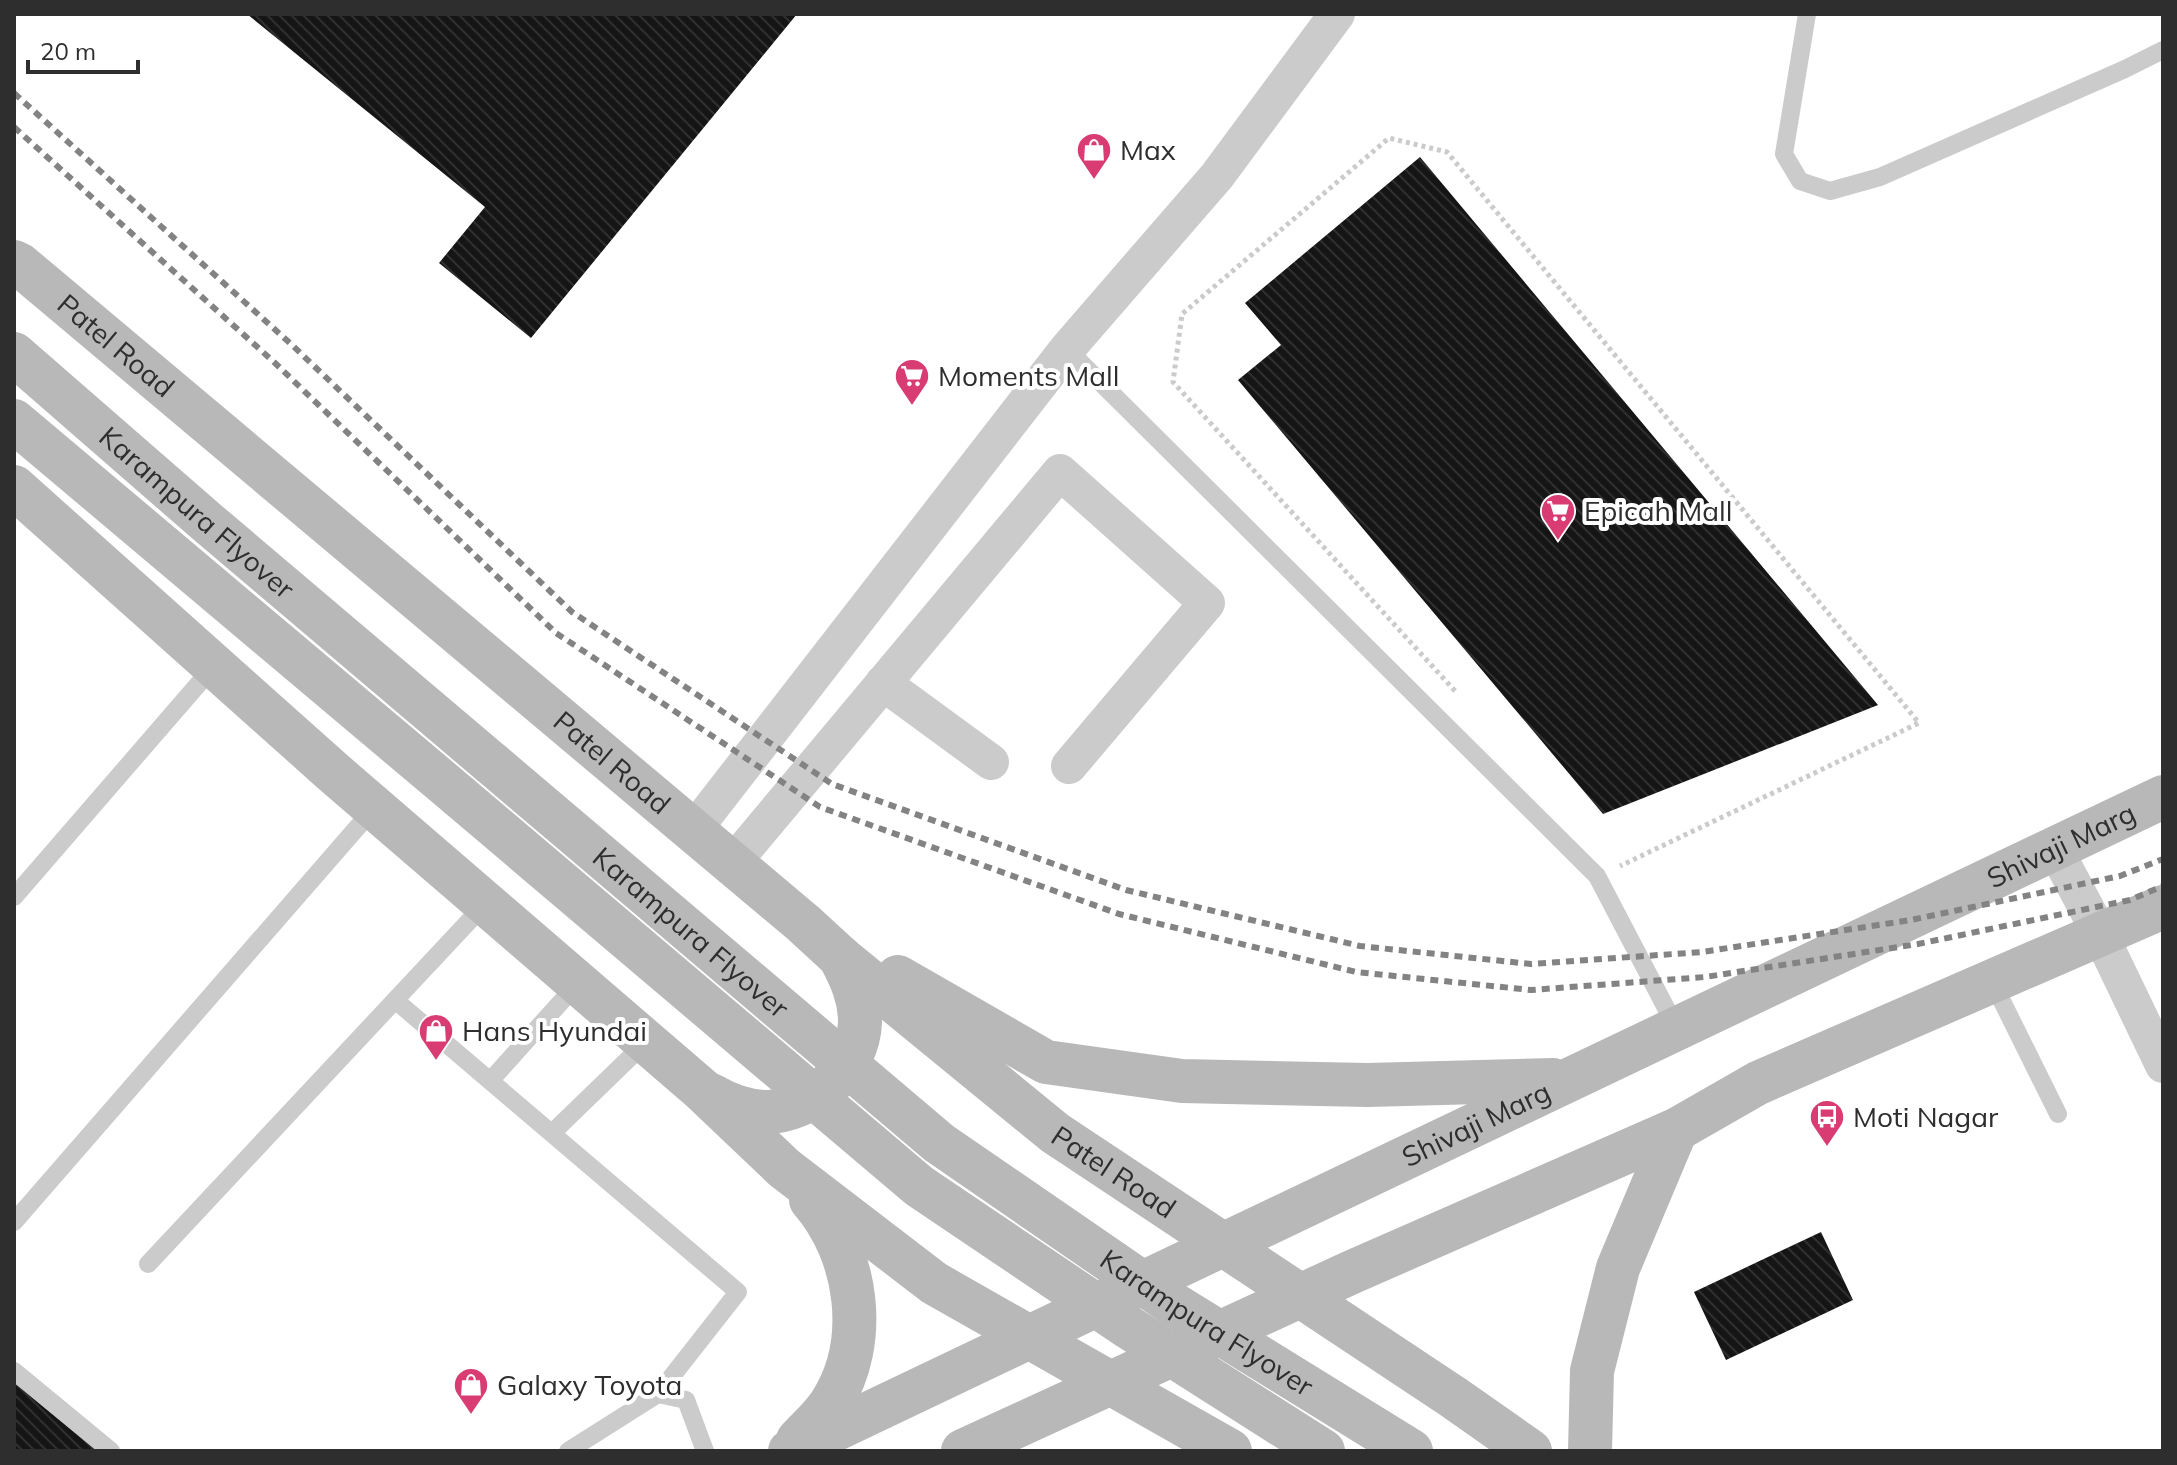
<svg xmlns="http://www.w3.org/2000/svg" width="2177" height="1465" viewBox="0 0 2177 1465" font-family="Mulish,sans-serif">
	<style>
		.building { fill: url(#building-back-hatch) }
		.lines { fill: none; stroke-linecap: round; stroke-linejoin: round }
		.path { stroke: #cbcbcb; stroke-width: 5; stroke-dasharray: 4 4; stroke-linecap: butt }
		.service { stroke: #cbcbcb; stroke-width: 18 }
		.minor { stroke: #cbcbcb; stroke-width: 36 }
		.secondary { stroke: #b8b8b8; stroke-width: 44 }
		.rail { stroke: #838383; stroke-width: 6; stroke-dasharray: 8 6; stroke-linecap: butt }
		.secondary-bridge { stroke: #b8b8b8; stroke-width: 44 }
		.labels { text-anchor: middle; stroke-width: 8; stroke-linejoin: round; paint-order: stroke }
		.poi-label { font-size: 28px; fill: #2e2e2e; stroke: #fff; text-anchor: start }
		.street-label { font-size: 28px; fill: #2e2e2e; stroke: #fff }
	</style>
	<defs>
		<pattern id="building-back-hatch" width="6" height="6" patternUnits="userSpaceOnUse" patternTransform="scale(2)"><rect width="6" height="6" fill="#151515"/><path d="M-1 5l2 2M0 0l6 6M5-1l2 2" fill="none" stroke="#2f2f2f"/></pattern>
	</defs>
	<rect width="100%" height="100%" fill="#fff"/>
	<path class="building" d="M247,14H797L531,338L439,263L485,207Z
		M1420,157L1878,705L1603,814L1238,380L1281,345L1245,303Z
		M1821,1232L1853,1300L1726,1360L1694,1292Z
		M14,1382L98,1451H14Z"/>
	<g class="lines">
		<path class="path" d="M1455,691L1173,382L1182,314L1389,138L1447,152L1919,723L1620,866"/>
		<path class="service" d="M1807,14L1784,154L1800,181L1830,191L1880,177L2125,69L2163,50
			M1067,349L1597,876L1677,1029
			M14,897L214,666
			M1992,981L2058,1114
			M395,1000L738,1292L658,1394
			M490,1081L578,983
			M552,1133L646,1042
			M14,1222L375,807
			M148,1264L486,903
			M14,1371L111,1451
			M568,1451L658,1394L686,1400L705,1451"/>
		<path class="minor" d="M883,683L991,762
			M693,831L1067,349L1217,176L1337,14
			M2055,849L2100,934L2163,1065
			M732,864L1060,472L1207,603L1069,766"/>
		<g class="secondary">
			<path id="s1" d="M14,262L20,265L803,923L840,957L1055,1133L1453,1397L1530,1451"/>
			<path id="s2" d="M14,354L208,523L491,763"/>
			<path d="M14,421L459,796"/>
			<path d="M14,487L333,772L701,1089L784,1168L934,1283L1230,1451"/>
			<path d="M898,977L1046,1062L1182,1081L1368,1085L1553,1080"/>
			<path d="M711,1095C728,1105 745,1111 764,1112C811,1113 859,1068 860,1022C860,997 851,978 840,957"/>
			<path d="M798,1440C809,1428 823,1416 831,1403C870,1342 858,1254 811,1200"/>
			<path id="s3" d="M790,1451L2163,797"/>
			<path d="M963,1451L1352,1272L1676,1130L1758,1083L2163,907"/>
			<path d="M1590,1451L1592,1371L1618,1268L1676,1130"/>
		</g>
		<path class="rail" d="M14,93L292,345L572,612L832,784L1126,890L1360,946L1531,964L1702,952L1911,920L2120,876L2163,859
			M14,127L275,363L556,633L820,807L1119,914L1356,972L1531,990L1705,977L1918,944L2130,900L2163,886"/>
		<g class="secondary-bridge">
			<path id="s4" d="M491,763L939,1143L1173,1304L1411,1451"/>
			<path d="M459,796L919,1186L1128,1327L1323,1451"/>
		</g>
	</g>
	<defs>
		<symbol id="shop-pin" viewBox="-11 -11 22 30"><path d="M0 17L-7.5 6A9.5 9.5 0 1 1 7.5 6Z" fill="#d83c73" stroke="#fff"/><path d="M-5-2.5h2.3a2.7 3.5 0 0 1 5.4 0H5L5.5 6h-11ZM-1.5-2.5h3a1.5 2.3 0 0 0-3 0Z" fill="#fff"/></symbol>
		<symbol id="supermarket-pin" viewBox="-11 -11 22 30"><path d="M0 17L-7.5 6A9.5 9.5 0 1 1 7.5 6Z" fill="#d83c73" stroke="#fff"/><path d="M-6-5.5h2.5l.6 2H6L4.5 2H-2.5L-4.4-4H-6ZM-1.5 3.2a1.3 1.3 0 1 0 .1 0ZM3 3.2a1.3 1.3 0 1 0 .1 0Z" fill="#fff"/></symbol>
		<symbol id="bus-pin" viewBox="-11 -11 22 30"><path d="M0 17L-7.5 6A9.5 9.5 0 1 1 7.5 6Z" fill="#d83c73" stroke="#fff"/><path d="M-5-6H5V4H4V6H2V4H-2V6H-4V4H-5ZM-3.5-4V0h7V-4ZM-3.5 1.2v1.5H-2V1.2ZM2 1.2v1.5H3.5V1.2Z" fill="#fff"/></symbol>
	</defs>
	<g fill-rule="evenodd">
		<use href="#shop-pin" x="1074" y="130" width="40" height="54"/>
		<use href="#supermarket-pin" x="892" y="356" width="40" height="54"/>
		<use href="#supermarket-pin" x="1538" y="491" width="40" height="54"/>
		<use href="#shop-pin" x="416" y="1011" width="40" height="54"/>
		<use href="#bus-pin" x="1807" y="1097" width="40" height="54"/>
		<use href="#shop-pin" x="451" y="1365" width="40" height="54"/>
	</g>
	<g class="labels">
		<g class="poi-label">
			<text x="1120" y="160">Max</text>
			<text x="938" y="386">Moments Mall</text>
			<text x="1584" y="521">Epicah Mall</text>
			<text x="462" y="1041">Hans Hyundai</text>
			<text x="1853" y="1127">Moti Nagar</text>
			<text x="497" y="1395">Galaxy Toyota</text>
		</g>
		<g class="street-label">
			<text dy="10" stroke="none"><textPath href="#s1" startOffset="132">Patel Road</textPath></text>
			<text dy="10" stroke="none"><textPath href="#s2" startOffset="242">Karampura Flyover</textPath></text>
			<text dy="10" stroke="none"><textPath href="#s1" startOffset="780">Patel Road</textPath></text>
			<text dy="10" stroke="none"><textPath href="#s3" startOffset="1408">Shivaji Marg</textPath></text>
			<text dy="10" stroke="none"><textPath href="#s4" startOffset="262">Karampura Flyover</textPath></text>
			<text dy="10" stroke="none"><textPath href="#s3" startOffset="760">Shivaji Marg</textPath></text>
			<text dy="10" stroke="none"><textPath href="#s1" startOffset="1428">Patel Road</textPath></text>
			<text dy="10" stroke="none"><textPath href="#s4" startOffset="910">Karampura Flyover</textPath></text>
		</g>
	</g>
	<rect width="2177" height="1465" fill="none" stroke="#2e2e2e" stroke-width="32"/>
	<path d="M28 60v12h110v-12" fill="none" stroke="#2e2e2e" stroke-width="4"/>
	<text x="40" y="60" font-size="24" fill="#2e2e2e" stroke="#ffffff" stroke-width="6" paint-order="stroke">20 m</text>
</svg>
